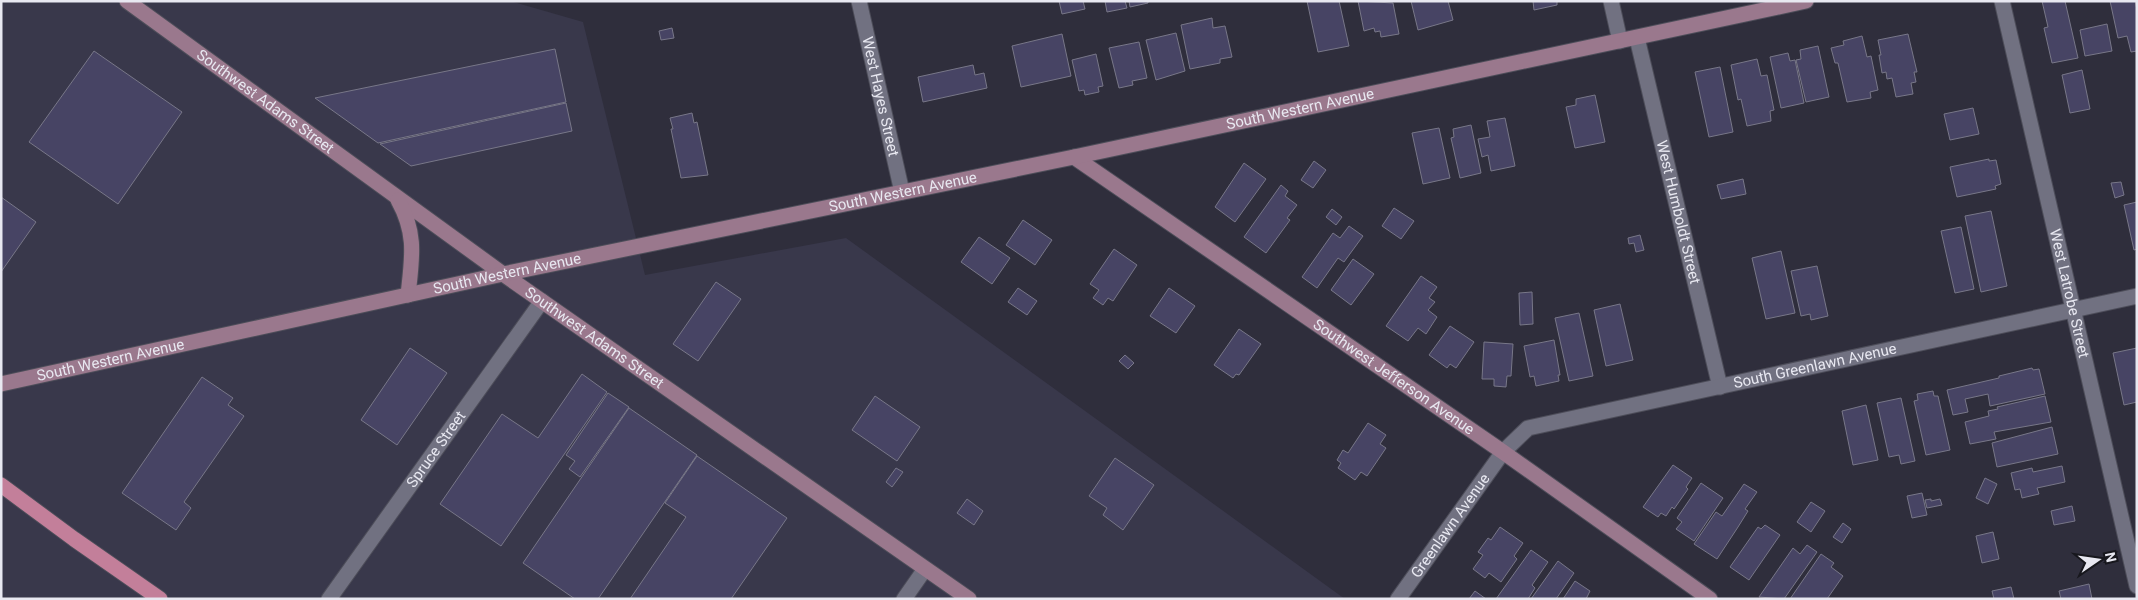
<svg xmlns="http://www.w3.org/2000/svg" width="2138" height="600" viewBox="0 0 2138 600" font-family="Roboto,sans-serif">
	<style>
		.built { fill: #39384b }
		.building { fill: #474464; stroke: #787788 }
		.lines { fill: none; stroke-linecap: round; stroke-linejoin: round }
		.street-casing { stroke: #4d4d59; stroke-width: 17 }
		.secondary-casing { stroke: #4d4d59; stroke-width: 17 }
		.primary-casing { stroke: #4d4d59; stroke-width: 17 }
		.street { stroke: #717181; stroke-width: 15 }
		.secondary { stroke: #9a788d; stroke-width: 15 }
		.primary { stroke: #c37f9a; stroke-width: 15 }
		.labels { text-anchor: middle; stroke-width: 4.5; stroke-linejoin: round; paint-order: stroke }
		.street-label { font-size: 15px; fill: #e8e8f1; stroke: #17171d }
	</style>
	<rect width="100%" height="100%" fill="#2f2e3c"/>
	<path class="built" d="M1,1H510L583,22L645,275L846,238L1345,599H1Z"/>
	<path class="building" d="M1059,1H1083L1085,9L1062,14Z
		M1105,1H1125L1127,8L1107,12Z
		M1129,1H1148V3L1130,7Z
		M1307,1H1339L1349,46L1318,52Z
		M1358,1L1393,3L1399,34L1381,37L1380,31L1375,32L1374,28L1364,31Z
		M1448,1L1453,20L1418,30L1411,1Z
		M1533,1H1557V5L1534,10Z
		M2042,1H2065L2078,58L2052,63L2044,28L2048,27Z
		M2110,1H2135L2137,10V51L2131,52L2127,36L2118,38Z
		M1212,18L1213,28L1225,26L1232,57L1220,59V63L1190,69L1181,25Z
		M2107,24L2112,51L2085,56L2080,30Z
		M672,28L674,38L661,40L659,31Z
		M1176,33L1185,71L1156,80L1146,40Z
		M1062,34L1071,76L1021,87L1012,46Z
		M1908,34L1917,72H1914L1916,82L1911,83L1913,94L1896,97L1892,78L1887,79L1886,72L1882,73L1879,55H1881L1878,40Z
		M1862,36L1867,57L1871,56L1878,90L1870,92L1871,98L1847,102L1838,63H1835L1831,48L1844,45L1843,41Z
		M1139,42L1147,78L1132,81L1133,85L1119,88L1109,48Z
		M1818,46L1829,97L1806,102L1796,60L1801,59L1800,50Z
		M555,49L566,102L378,143L315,98Z
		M94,51L182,112L118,204L29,142Z
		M1788,53L1790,61L1795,60L1804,103L1781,108L1770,57Z
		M1096,54L1103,86L1098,87L1099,92L1085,95L1084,90L1079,91L1072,60Z
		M1757,59L1761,76L1767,75L1774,110L1770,111L1771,121L1747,126L1741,99L1738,100L1731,65Z
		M973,65L975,75L984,73L987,88L923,102L918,77Z
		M1720,67L1733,132L1709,137L1695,72Z
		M2082,70L2090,109L2070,113L2062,75Z
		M1595,95L1605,142L1575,148L1566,107L1576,105V99Z
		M566,103L572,131L411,166L380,144Z
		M1973,108L1979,134L1950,140L1944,114Z
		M692,113L694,123L697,122L708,175L681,178L671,129H673L670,118Z
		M1505,118L1515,166L1491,171L1488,155L1482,157L1478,139L1490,137L1487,121Z
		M1471,125L1481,173L1460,178L1451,138L1454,137L1453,129Z
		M1439,128L1450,178L1423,184L1412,133Z
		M1989,159V161L1996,160L2001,184L1995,186L1996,189L1957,197L1950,167Z
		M1314,161L1326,170L1313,188L1301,180Z
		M1244,163L1266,179L1235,222L1215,207Z
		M1743,179L1746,194L1721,199L1717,185Z
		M2121,182L2124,195L2115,198L2111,183Z
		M1281,185L1288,191L1285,196L1297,205L1287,218L1290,220L1266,253L1244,237Z
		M1,197L36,222L1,272Z
		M2137,202V249L2134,250L2124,205Z
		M1394,208L1414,221L1401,239L1382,226Z
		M1332,209L1342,217L1336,225L1326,217Z
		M1991,211L2007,286L1981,292L1965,216Z
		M1023,220L1052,240L1035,265L1006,245Z
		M1349,226L1363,236L1344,262L1338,258L1317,288L1302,277L1333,233L1340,238Z
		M1961,227L1974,289L1955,293L1941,231Z
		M1640,235L1644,250L1636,252L1634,243L1629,244L1628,238Z
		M979,237L1010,258L992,284L961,262Z
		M1114,249L1137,265L1113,301L1108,298L1103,305L1093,298L1099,290L1090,284Z
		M1781,251L1795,313L1766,319L1752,258Z
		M1353,259L1374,274L1351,305L1331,290Z
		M1817,266L1828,316L1811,320L1810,314L1801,316L1791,271Z
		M1421,276L1437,287L1429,298L1435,302L1428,310L1437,317L1426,334L1418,328L1408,341L1386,326Z
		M716,282L741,299L698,361L673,344Z
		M1018,288L1037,301L1027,315L1008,302Z
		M1169,288L1195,306L1176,333L1150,316Z
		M1532,292L1533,324L1520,325L1519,293Z
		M1620,304L1633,360L1606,366L1594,310Z
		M1579,313L1593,376L1569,381L1555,318Z
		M1450,326L1474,342L1456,368L1450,364L1447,368L1429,355Z
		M1239,329L1261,344L1239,375L1236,374L1233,378L1214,365Z
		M1554,340L1560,375H1558L1559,381L1536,386L1534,376L1530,377L1524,346Z
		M1484,342L1513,344L1511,376H1507L1506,387L1494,386V379H1482Z
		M410,348L447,373L397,445L361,420Z
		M2137,348V402L2124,405L2113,353Z
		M1125,355L1134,363L1128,369L1119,361Z
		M2032,368L2033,370L2039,369L2045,394L1990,406L1988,394L1965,399L1968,412L1953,415L1947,390L1999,378V376Z
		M582,374L607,392L501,546L440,504L502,414L538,438Z
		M202,377L233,398L228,405L244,416L184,502L191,508L176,530L122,493Z
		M1933,391L1934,396H1938L1950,450L1926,455L1914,401L1918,400L1917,394Z
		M608,393L629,407L580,477L569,469L575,461L566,455Z
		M875,396L920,427L897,461L852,430Z
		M2045,396L2051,422L1994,432L1996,439L1970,444L1965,422L1989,416L1988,411L1998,409L1997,407Z
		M1901,398L1915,461L1901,464L1899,455L1889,457L1877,403Z
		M1866,405L1878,460L1853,465L1842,411Z
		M629,408L697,455L598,599H575L523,563Z
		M1368,423L1386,435L1380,444L1386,448L1367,476L1361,472L1355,480L1338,468L1341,463L1337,460L1343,450L1348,453Z
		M2052,427L2058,454L1997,467L1992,443Z
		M697,456L787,518L731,599H630L686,517L665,503Z
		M1115,458L1154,485L1123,530L1103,515L1107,508L1089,496Z
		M1673,465L1692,478L1686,487L1688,489L1674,509L1672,507L1666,516L1661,513L1658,517L1643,507Z
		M2062,466L2065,482L2037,488L2039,494L2022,498L2020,489L2015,490L2011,473L2032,468L2033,472Z
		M896,468L903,472L892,487L886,482Z
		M1985,478L1997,484L1988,504L1976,498Z
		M1701,483L1723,498L1694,541L1676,529L1682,522L1677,518Z
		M1744,484L1757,492L1745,509L1748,511L1738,527L1717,559L1694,544L1716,512L1722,516Z
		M1922,493L1927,515L1912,518L1907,496Z
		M967,499L983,511L974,525L957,513Z
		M1931,499V501L1940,499L1942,505L1927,508L1925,500Z
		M1811,502L1825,511L1811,532L1797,522Z
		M2072,506L2075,521L2054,525L2051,511Z
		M1843,523L1851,529L1842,543L1833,537Z
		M1765,525L1780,535L1749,580L1730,567L1758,527L1761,529Z
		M1500,527L1523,543L1514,556L1517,559L1501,582L1489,573L1485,578L1473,569L1483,555L1478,552L1488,538L1491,540Z
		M1993,532L1999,559L1982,563L1976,536Z
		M1807,545L1817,552L1784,599L1759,597L1793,548L1800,554Z
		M1531,550L1548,562L1532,585L1535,588L1528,599H1496Z
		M1821,554L1834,563L1831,567L1843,576L1827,599H1790Z
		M1558,561L1574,573L1556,599H1531Z
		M1575,581L1590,591L1586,599H1563Z
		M2089,584L2092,599H2061L2059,591Z
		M2011,587L2014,599H1994L1992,591Z
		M1475,591L1486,599H1469Z"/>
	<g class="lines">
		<defs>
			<g id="street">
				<path id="s1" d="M859,1L902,192"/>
				<path d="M1611,1L1620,41"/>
				<path id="s2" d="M2002,1L2137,586"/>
				<path id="s3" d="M1637,38L1720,387"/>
				<path id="s4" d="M329,599L542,301"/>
				<path d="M904,599L925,569"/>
				<path id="s5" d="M1398,599L1503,452L1528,428L2137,296"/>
			</g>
			<g id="secondary">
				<path id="s6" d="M127,1L503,274L969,599"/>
				<path id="s7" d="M1074,157L1503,452L1710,599"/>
				<path d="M398,200C417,234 412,258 408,295"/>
				<path id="s8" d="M1,384L503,274L1074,157L1806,1"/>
			</g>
			<path id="primary" d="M1,485L74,539L160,599"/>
		</defs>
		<use href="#street" class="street-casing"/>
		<use href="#secondary" class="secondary-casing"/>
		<use href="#primary" class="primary-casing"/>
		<use href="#street" class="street"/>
		<use href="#secondary" class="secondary"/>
		<use href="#primary" class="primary"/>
	</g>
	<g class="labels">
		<g class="street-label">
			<text dy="5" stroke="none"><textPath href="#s1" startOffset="98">West Hayes Street</textPath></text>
			<text dy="5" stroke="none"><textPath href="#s6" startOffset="171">Southwest Adams Street</textPath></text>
			<text dy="5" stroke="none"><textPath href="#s8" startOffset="1328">South Western Avenue</textPath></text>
			<text dy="5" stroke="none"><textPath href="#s8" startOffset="922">South Western Avenue</textPath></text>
			<text dy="5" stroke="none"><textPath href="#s3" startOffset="179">West Humboldt Street</textPath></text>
			<text dy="5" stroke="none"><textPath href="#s8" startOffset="518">South Western Avenue</textPath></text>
			<text dy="5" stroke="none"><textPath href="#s2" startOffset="300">West Latrobe Street</textPath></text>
			<text dy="5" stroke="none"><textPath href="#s6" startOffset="576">Southwest Adams Street</textPath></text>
			<text dy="5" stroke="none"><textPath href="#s8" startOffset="112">South Western Avenue</textPath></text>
			<text dy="5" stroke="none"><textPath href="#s5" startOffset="509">South Greenlawn Avenue</textPath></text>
			<text dy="5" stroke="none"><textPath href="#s7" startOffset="388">Southwest Jefferson Avenue</textPath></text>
			<text dy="5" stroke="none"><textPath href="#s4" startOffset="184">Spruce Street</textPath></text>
			<text dy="5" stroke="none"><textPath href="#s5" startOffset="90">Greenlawn Avenue</textPath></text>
		</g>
	</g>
	<rect width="2138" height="600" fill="none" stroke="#e8e8f1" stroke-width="5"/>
	<g transform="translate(2098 560) rotate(77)" stroke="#17171d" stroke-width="4" paint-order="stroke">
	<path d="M0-4L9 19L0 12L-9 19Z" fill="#e8e8f1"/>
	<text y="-8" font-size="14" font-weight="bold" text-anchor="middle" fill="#e8e8f1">N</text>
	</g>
</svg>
